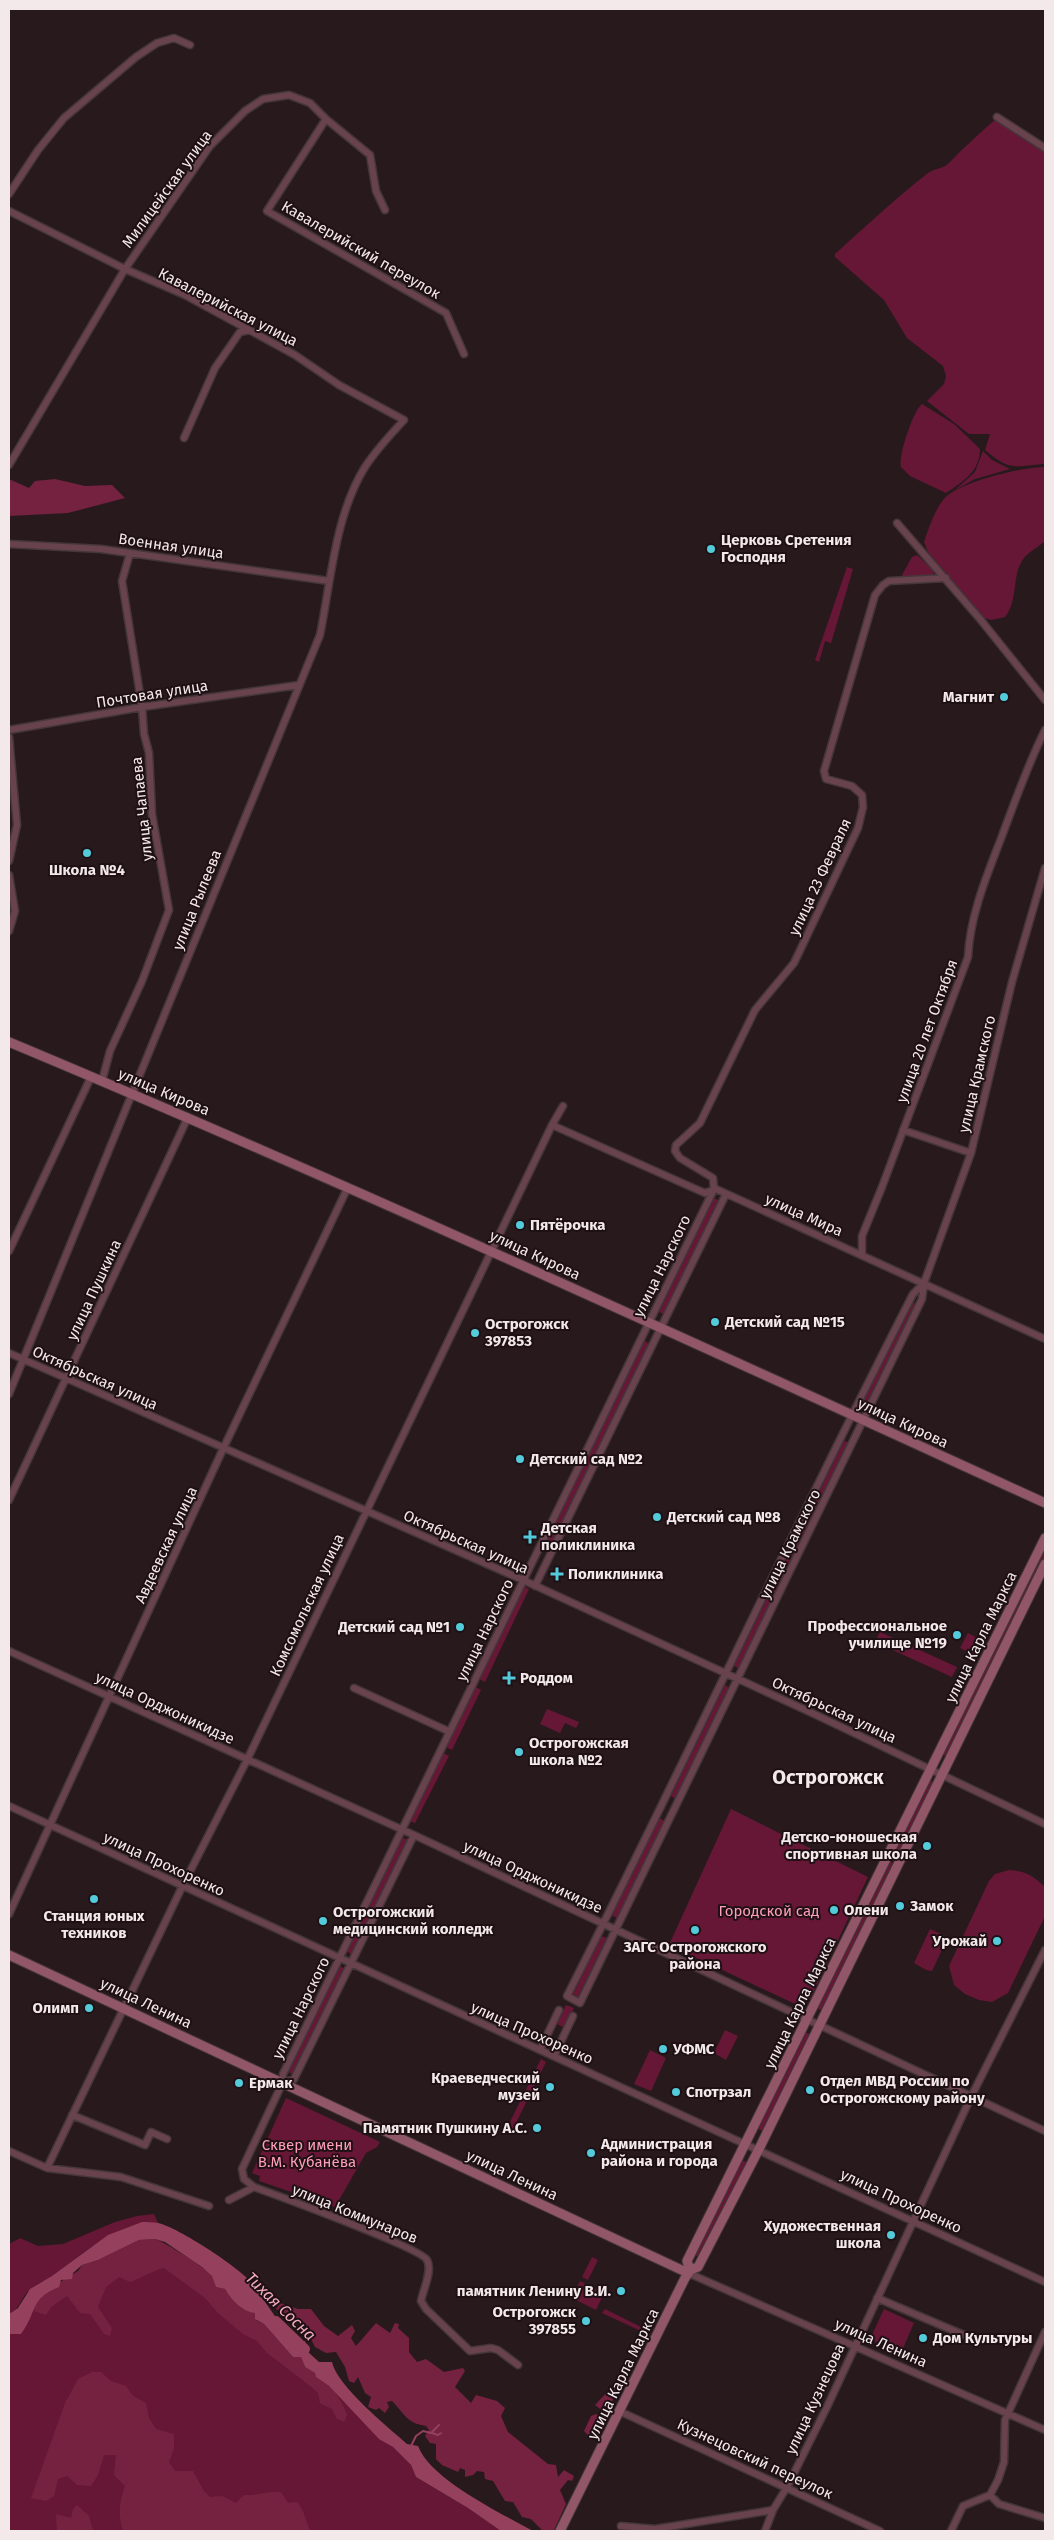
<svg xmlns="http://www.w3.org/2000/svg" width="1054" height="2540" viewBox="0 0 1054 2540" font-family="'Fira Sans',sans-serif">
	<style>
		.green { fill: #661736 }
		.forest { fill: #742240 }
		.water { fill: #95415d }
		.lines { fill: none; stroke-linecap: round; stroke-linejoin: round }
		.stream { stroke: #95415d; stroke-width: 2 }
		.river { stroke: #95415d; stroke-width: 10 }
		.minor-casing { stroke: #44363a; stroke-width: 9 }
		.secondary-casing { stroke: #44363a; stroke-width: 11 }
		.minor { stroke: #68434d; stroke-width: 6 }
		.secondary { stroke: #915768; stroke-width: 9 }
		.poi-dot { fill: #53cbda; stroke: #1e1014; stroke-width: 2 }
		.labels { text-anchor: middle; stroke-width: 4; stroke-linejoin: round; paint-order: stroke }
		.street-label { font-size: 15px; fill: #f3e8ea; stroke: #1e1014 }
		.poi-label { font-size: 15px; font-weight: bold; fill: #f3e8ea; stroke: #1e1014; text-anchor: start }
		.park-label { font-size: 15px; fill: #fe9eb9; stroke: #1e1014 }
		.water-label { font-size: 16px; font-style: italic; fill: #f4abbf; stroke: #1e1014 }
		.district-label { font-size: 20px; font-weight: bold; fill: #f3e8ea; stroke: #1e1014 }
	</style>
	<rect width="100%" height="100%" fill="#28191d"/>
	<path class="green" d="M997,118L1045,149V464C1014,466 1011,472 985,450L990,434H969L927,401L944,384L946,376L943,366L907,338L884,300L835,257V254C866,226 896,198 928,173C935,168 943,169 949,163C964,147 980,133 997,118Z
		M922,404L954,424L980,449C980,472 962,482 946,493L910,476L901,467C898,456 913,411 922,404Z
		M983,451L992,460L1010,469L975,479L955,490L975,472Z
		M1045,467V541C1038,547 1030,551 1024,558C1011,575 1019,599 1005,617L991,620L984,618L928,552L924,542C929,527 934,512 943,500C957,482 1023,467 1045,467Z
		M917,555L933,570L934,576L904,577L902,575L912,557Z
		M847,567L853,569L831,643L825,641L819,662L815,660Z
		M714,1198L720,1201L665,1315L659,1312Z
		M912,1302L916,1304L867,1406L862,1403Z
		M642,1340L651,1344L552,1545L545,1541Z
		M844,1441L850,1443L740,1669L734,1666Z
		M1044,1548L1045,1556L947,1757L942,1754Z
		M524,1586L529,1589L485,1682L479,1679Z
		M880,1632L957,1667L952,1677L875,1642Z
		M968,1633L985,1642L978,1657L960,1648Z
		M725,1685L730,1688L676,1799L671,1796Z
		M476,1687L481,1690L452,1750L446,1747Z
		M547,1709L579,1722L576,1728L565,1723L560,1733L540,1724Z
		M443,1753L449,1756L415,1823L409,1821Z
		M929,1780L935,1783L898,1856L892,1853Z
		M731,1809L868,1877L810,1999L795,2004L669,1945Z
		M659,1818L665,1821L617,1918L611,1915Z
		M400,1836L408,1840L353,1955L346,1951Z
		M889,1861L894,1864L823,2011L817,2008Z
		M1009,1870C1025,1871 1032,1875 1044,1886L1045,1916L1008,1993L992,2002L979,2000L965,1994L954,1985L949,1966L989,1881L995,1874Z
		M930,1929L948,1937L932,1971L926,1970L914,1963Z
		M601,1936L607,1938L578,1997L573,1994Z
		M340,1966L345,1969L293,2074L287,2072Z
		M566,2005L574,2008L565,2028L557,2024Z
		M725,2030L738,2036L726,2060L714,2053Z
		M804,2032L810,2034L763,2131L758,2129Z
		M650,2050L666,2058L651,2091L634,2084Z
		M541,2059L546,2062L513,2129L508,2126Z
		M286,2098L380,2142L377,2147L366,2153L335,2207L259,2181L260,2176L252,2173Z
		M742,2160L748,2163L701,2258L695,2255Z
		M154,2214L158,2223C117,2221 86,2252 54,2275C47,2280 38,2283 31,2289C20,2297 23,2306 9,2314V2244L20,2238L38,2246L63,2244L115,2222L137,2216Z
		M139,2240L329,2386L379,2438L393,2447L411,2465L416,2477L468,2508L501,2531H9V2334H21L35,2304Z
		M592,2257L598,2260L588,2280L582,2277Z
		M580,2281L604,2293L596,2310L572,2298Z
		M605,2309L647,2330L645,2333L602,2313Z
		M884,2309L914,2323L901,2353L870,2339Z"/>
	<path class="forest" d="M9,479L29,488L35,481L55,479L85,486L112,485L125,498L68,513L9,516Z
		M155,2239C165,2242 206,2268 212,2276C214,2279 215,2284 216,2287L225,2289C231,2300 243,2312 256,2313V2320L264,2324L293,2357H301L305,2367L315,2373C317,2380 324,2382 330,2387C338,2395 343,2404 347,2415L344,2422L337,2419L332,2409L320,2403L318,2393L309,2385L267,2353L257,2341L243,2334L218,2313L205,2298L164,2268C150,2271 143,2278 130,2282L119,2277L106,2287L98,2307L112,2328L110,2336L104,2334L90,2314L80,2313L67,2296L51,2307L46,2315L34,2311L35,2304L44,2292L78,2271L82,2265L98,2260L139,2240Z
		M280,2303L298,2309H311L324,2326L338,2336L352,2325L355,2331L351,2338L356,2346L376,2323L390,2333L395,2323L399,2324L398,2328L409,2338V2352L417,2362L426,2359L444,2372L463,2368L465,2371L455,2387L471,2403L476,2395L497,2401L505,2408L501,2416L508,2432L548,2464L556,2465L558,2477L564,2470L574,2476L572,2481L568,2480L560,2490L566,2504L554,2530H542L531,2519L522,2517L513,2502L505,2501L493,2481L485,2479L484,2472L477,2471L473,2475L465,2477V2470L460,2468L458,2472L442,2465L436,2459V2444L430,2443L425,2436L429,2430L426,2426C406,2423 405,2414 392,2401L387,2402L389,2407L385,2413L379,2408L376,2410L368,2407L371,2397L365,2393L358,2377L354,2383L349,2381L345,2367L336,2352L326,2353L315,2347L311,2339L305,2334L304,2323L289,2317L276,2309Z
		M92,2372H101L111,2381L126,2386L133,2396L146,2403L149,2418L156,2429L174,2434V2449L169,2462L175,2471H193L204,2491L210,2497L222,2496L236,2503L244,2495C258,2496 267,2491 281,2492L288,2503L297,2502C305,2510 305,2522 311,2531H123C118,2515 119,2502 125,2486L114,2475L116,2455H104L98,2475L91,2486L77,2485L67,2476L58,2479L54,2496L46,2501L31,2498L65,2403L78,2379Z
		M611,2388L617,2390L608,2411L604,2412L595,2405Z
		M596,2414L604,2419L598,2433L590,2437L584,2431L591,2416Z
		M77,2505L89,2516L93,2530L106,2531H57L56,2514L71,2518L73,2509Z"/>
	<path class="water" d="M142,2222C147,2222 153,2222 158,2223C176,2226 251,2274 256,2289L286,2332L297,2342L305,2341L307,2351L319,2362H332C337,2386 388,2427 407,2444L418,2446C431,2480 501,2513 533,2531H501L468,2508L416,2477L411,2465L393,2447L379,2439L329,2386L316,2377L315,2373L305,2367L301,2357H293L264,2324L255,2319V2313C243,2312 231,2300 225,2289L216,2287L212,2276L202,2267L165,2242L155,2239L139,2240L98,2260L82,2265L73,2273L72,2279L61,2280L59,2287C29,2299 38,2311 21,2334H9V2314L18,2308L30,2289L52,2276L108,2235Z"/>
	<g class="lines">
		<path class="stream" d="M432,2433L438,2435L441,2433
			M411,2446L416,2436L423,2431L431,2433L439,2425"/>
		<path class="river" d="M276,2321L305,2349"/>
		<defs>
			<path id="minor" d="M997,117L1045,148
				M326,119L267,211L446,313L464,354
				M9,194L38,150L64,118L136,57L157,43L174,38L190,45
				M9,211L125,269L185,295L295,355L339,385L404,420C390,435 376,450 365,467C335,515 331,581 320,635L9,1394
				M184,438L215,368L240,332L250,330
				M9,465L125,269L210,146L245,111L263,99L289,95L310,103L326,119L370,155L376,191L385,210
				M897,523L980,619L1045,700
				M9,544L101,549L329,581
				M9,730L142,707L299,685
				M9,737L17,825L9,861
				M9,875L15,911L9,931
				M102,1081L110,1051L142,981L169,910L152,814L149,753L144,734L142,707L122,581L130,553
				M552,1125L698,1190L705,1193L716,1189L1045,1339
				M903,1130L971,1153
				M9,1251L91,1077
				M862,1254V1236L882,1187L968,957C970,915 987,875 1002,836C1015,801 1028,764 1045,730
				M924,1283L913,1294C794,1526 685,1763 567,1996L580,2003L922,1299L924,1283L971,1153L1012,982L1045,868
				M9,1353L523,1580L812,1713L1045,1824
				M9,1500L188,1117
				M535,1586L726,1194
				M9,1651L414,1835L1045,2131
				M354,1688L448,1731
				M9,1806L1045,2282
				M9,1914L223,1449L348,1187
				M540,2050L559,2010
				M554,2056L573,2016
				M282,2084L294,2079L414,1835
				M72,2115L145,2145L151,2132L167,2139
				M9,2151L47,2168L121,2177L209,2206
				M47,2168L182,1887L247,1760L552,1125L563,1106
				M229,2200L254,2187
				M688,2273L1045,2430
				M877,2298L964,2335
				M518,2365L498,2350L491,2348L470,2351L426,2309L421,2301C423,2290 433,2270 427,2260C421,2248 276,2195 254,2187L244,2179L242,2169L282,2084L283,2074L714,1189L713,1178L680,1158L675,1151L676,1145L700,1123L755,1010L794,963L858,828L863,807L862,795L852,786L826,779L824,771L875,595L883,585L889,581L946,578
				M619,2411L880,2531
				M990,2495L999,2504L1045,2518
				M621,2526L655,2529L773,2510
				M765,2531L773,2510L787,2487L827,2407L971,2097L1045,1950
				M951,2531L963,2506L990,2495L998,2480L1004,2462L1005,2420L1045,2332"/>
			<path id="secondary" d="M9,1042C358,1188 701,1346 1045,1503
				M9,1955L688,2273
				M690,2270L687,2261L1045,1538
				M560,2531L684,2280L690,2270L698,2267L759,2149L1045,1564"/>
		</defs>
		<use href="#minor" class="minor-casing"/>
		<use href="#secondary" class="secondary-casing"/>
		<use href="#minor" class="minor"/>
		<use href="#secondary" class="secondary"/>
	</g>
	<g class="poi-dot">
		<circle cx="711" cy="549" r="5"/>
		<circle cx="1004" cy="697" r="5"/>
		<circle cx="87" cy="853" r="5"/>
		<circle cx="520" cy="1225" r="5"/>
		<circle cx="715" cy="1322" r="5"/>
		<circle cx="475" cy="1333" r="5"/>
		<circle cx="520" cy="1459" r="5"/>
		<circle cx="657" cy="1517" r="5"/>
		<path d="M527.5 1529.5h5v5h5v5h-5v5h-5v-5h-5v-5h5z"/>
		<path d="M554.5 1566.5h5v5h5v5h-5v5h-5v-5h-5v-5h5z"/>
		<circle cx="460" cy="1627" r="5"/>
		<circle cx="957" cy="1635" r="5"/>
		<path d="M506.5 1670.5h5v5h5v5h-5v5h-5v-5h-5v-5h5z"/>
		<circle cx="519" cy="1752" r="5"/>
		<circle cx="927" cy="1846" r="5"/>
		<circle cx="94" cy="1899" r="5"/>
		<circle cx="900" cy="1906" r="5"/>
		<circle cx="834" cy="1910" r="5"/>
		<circle cx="323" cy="1921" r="5"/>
		<circle cx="695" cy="1930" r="5"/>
		<circle cx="997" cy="1941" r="5"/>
		<circle cx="89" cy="2008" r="5"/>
		<circle cx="663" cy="2049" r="5"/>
		<circle cx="239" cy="2083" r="5"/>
		<circle cx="550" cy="2087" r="5"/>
		<circle cx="810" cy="2090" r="5"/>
		<circle cx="676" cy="2092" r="5"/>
		<circle cx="537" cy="2128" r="5"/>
		<circle cx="591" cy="2153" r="5"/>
		<circle cx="891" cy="2235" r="5"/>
		<circle cx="621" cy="2291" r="5"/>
		<circle cx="586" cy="2321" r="5"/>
		<circle cx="923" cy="2338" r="5"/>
	</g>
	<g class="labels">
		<g class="street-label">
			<text transform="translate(167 189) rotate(-54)" y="5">Милицейская улица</text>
			<text transform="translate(361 250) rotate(30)" y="5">Кавалерийский переулок</text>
			<text transform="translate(228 307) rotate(27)" y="5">Кавалерийская улица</text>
			<text transform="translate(171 546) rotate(8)" y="5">Военная улица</text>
			<text transform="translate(152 694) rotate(-9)" y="5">Почтовая улица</text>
			<text transform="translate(142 809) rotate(-96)" y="5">улица Чапаева</text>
			<text transform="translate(820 877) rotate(-65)" y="5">улица 23 Февраля</text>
			<text transform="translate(197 900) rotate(-68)" y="5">улица Рылеева</text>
			<text transform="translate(927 1031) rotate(-70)" y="5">улица 20 лет Октября</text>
			<text transform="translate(977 1074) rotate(-77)" y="5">улица Крамского</text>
			<text transform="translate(164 1092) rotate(23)" y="5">улица Кирова</text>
			<text transform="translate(804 1215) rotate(24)" y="5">улица Мира</text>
			<text transform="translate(535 1255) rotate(25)" y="5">улица Кирова</text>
			<text transform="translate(662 1266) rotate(-64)" y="5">улица Нарского</text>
			<text transform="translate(94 1290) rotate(-65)" y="5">улица Пушкина</text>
			<text transform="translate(95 1378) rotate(24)" y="5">Октябрьская улица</text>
			<text transform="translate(903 1423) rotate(25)" y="5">улица Кирова</text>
			<text transform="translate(466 1542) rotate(24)" y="5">Октябрьская улица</text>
			<text transform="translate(790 1544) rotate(-64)" y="5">улица Крамского</text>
			<text transform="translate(166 1545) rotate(-65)" y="5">Авдеевская улица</text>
			<text transform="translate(307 1605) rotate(-65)" y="5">Комсомольская улица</text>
			<text transform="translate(485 1630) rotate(-64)" y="5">улица Нарского</text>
			<text transform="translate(981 1637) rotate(-64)" y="5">улица Карла Маркса</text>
			<text transform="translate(165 1708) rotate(25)" y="5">улица Орджоникидзе</text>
			<text transform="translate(834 1710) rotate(25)" y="5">Октябрьская улица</text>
			<text transform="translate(164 1864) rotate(25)" y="5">улица Прохоренко</text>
			<text transform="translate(533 1877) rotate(25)" y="5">улица Орджоникидзе</text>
			<text transform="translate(146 2003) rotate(25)" y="5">улица Ленина</text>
			<text transform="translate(800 2003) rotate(-64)" y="5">улица Карла Маркса</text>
			<text transform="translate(301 2008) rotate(-64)" y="5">улица Нарского</text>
			<text transform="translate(532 2033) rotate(24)" y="5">улица Прохоренко</text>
			<text transform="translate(512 2175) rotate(25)" y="5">улица Ленина</text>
			<text transform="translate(901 2201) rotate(25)" y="5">улица Прохоренко</text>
			<text transform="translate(355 2214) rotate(22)" y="5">улица Коммунаров</text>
			<text transform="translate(881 2343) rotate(24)" y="5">улица Ленина</text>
			<text transform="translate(623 2374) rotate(-64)" y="5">улица Карла Маркса</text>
			<text transform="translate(815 2399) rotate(-65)" y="5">улица Кузнецова</text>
			<text transform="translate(755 2459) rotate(25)" y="5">Кузнецовский переулок</text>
		</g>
		<g class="poi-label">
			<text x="721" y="545">Церковь Сретения<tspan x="721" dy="17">Господня</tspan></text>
			<text x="994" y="702" text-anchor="end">Магнит</text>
			<text x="87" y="875" text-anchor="middle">Школа №4</text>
			<text x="530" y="1230">Пятёрочка</text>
			<text x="725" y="1327">Детский сад №15</text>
			<text x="485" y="1329">Острогожск<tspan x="485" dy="17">397853</tspan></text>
			<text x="530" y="1464">Детский сад №2</text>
			<text x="667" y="1522">Детский сад №8</text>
			<text x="541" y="1533">Детская<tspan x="541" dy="17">поликлиника</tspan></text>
			<text x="568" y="1579">Поликлиника</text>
			<text x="947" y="1631" text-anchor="end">Профессиональное<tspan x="947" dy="17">училище №19</tspan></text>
			<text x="450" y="1632" text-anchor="end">Детский сад №1</text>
			<text x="520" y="1683">Роддом</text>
			<text x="529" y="1748">Острогожская<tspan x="529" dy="17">школа №2</tspan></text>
			<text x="917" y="1842" text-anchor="end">Детско-юношеская<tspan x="917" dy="17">спортивная школа</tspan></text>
			<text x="910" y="1911">Замок</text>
			<text x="844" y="1915">Олени</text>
			<text x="333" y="1917">Острогожский<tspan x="333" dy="17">медицинский колледж</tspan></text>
			<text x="94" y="1921" text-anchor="middle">Станция юных<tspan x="94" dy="17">техников</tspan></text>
			<text x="987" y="1946" text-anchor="end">Урожай</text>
			<text x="695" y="1952" text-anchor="middle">ЗАГС Острогожского<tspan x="695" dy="17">района</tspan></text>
			<text x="79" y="2013" text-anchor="end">Олимп</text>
			<text x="673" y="2054">УФМС</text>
			<text x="540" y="2083" text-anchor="end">Краеведческий<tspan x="540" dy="17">музей</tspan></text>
			<text x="820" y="2086">Отдел МВД России по<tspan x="820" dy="17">Острогожскому району</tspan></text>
			<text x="249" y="2088">Ермак</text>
			<text x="686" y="2097">Спотрзал</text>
			<text x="527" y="2133" text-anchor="end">Памятник Пушкину А.С.</text>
			<text x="601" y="2149">Администрация<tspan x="601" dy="17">района и города</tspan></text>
			<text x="881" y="2231" text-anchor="end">Художественная<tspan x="881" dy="17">школа</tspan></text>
			<text x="611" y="2296" text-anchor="end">памятник Ленину В.И.</text>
			<text x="576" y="2317" text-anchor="end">Острогожск<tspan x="576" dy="17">397855</tspan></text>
			<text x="933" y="2343">Дом Культуры</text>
		</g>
		<g class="park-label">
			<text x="769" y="1916">Городской сад</text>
			<text x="307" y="2150">Сквер имени<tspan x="307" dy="17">В.М. Кубанёва</tspan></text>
		</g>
		<g class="water-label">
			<text transform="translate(281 2306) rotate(44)" y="6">Тихая Сосна</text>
		</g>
		<g class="district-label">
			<text x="828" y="1784">Острогожск</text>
		</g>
	</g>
	<rect width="1054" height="2540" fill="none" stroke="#f3e8ea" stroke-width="20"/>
</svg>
